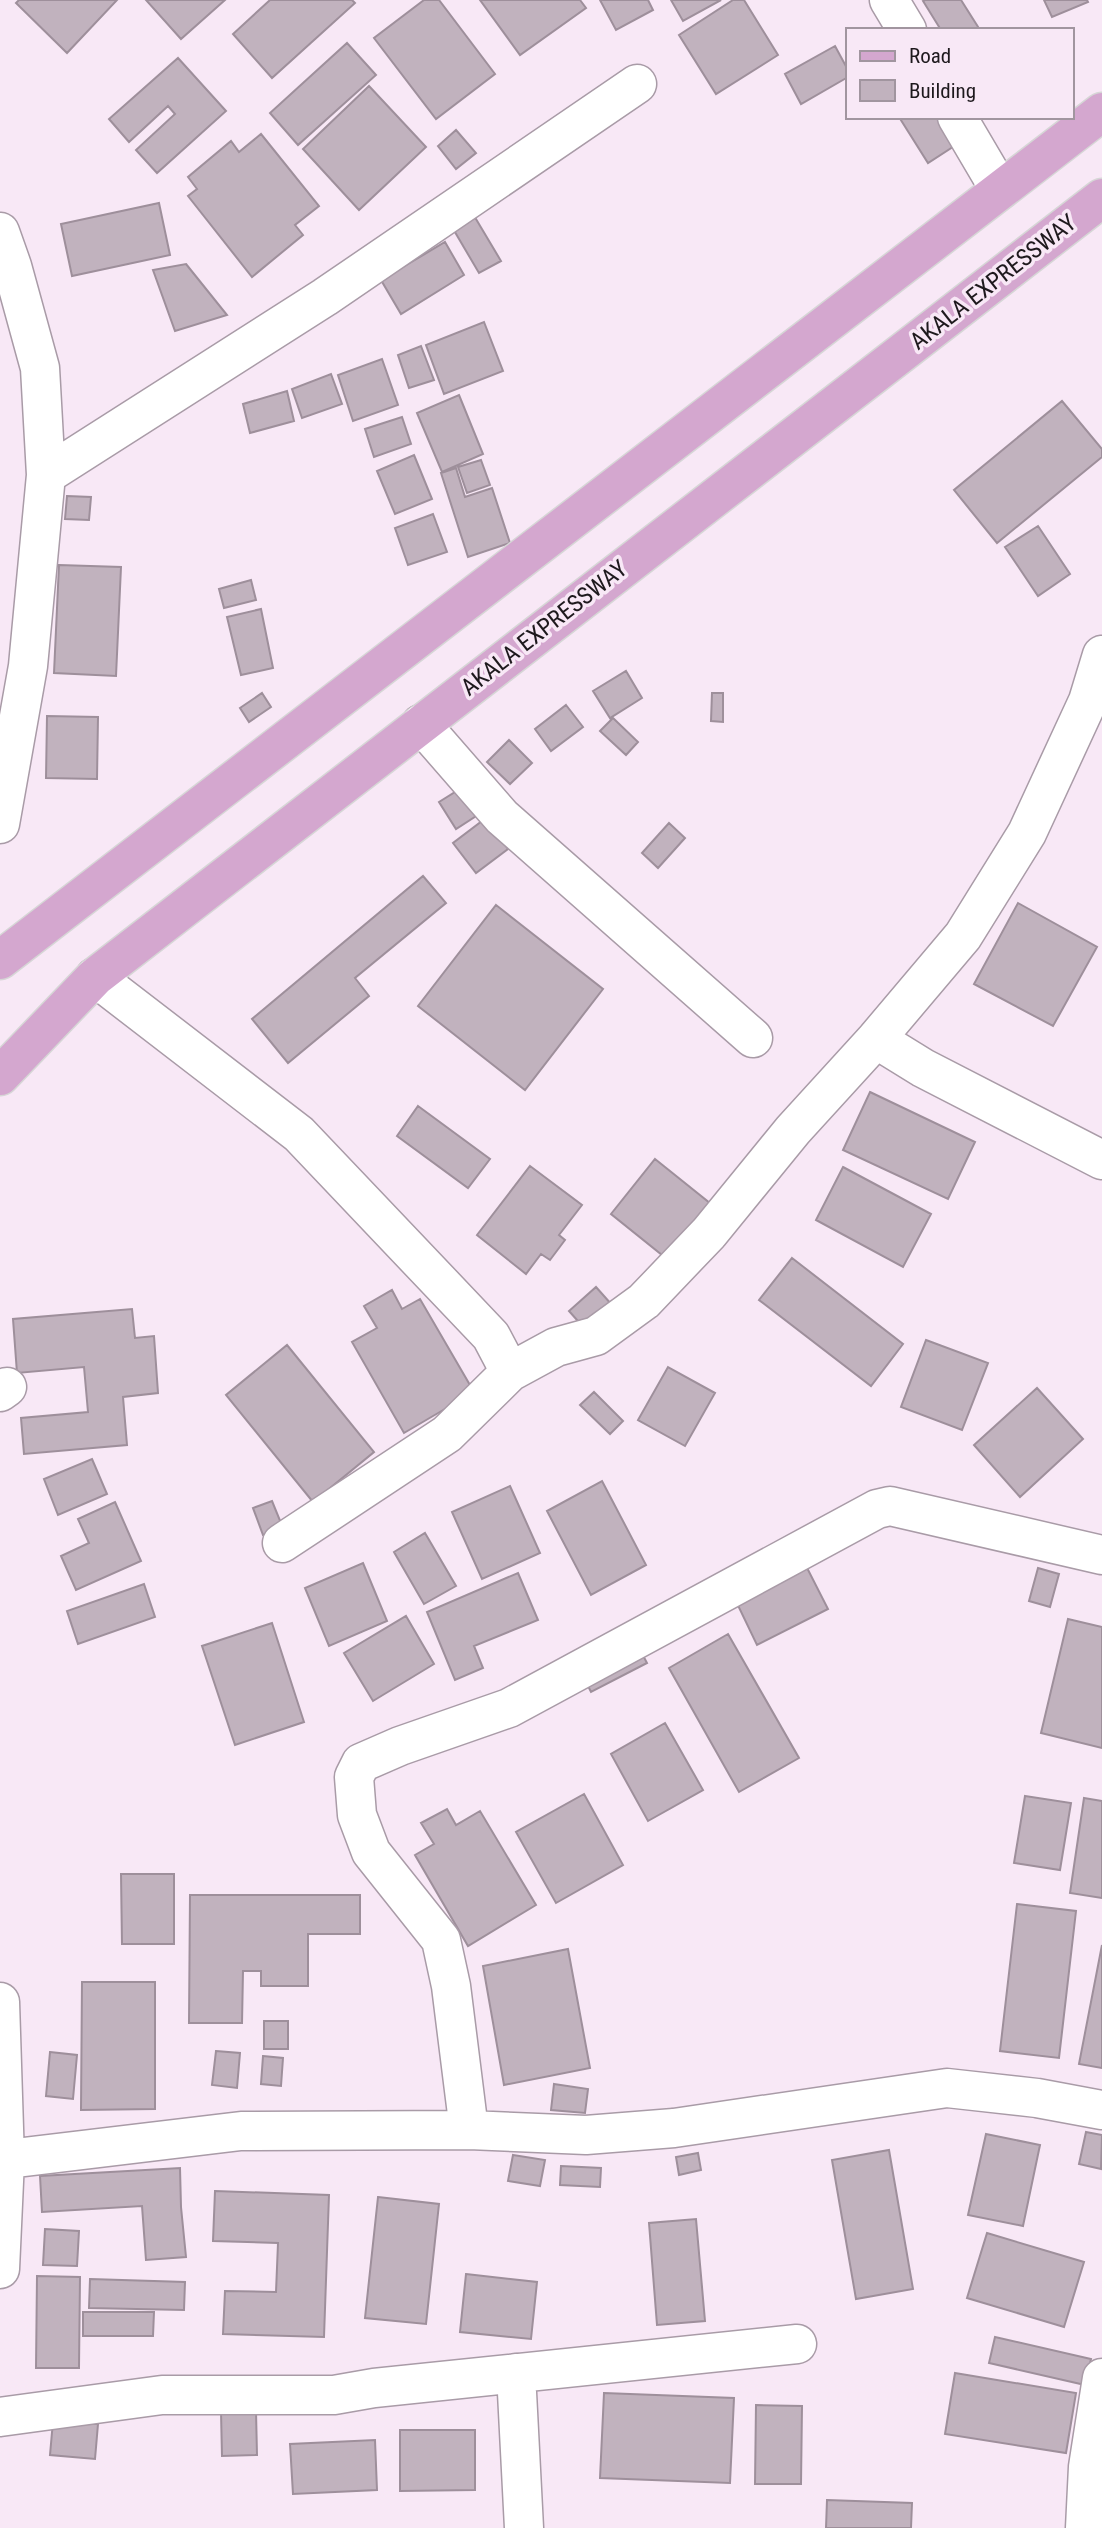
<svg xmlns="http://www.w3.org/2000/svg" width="1102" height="2528" viewBox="0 0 1102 2528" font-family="'Roboto Condensed',sans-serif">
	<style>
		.building { fill: #c1b2be; stroke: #9e8f9b; stroke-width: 2 }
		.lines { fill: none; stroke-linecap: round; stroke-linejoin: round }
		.minor-casing { stroke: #a99ba7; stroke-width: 41 }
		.major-casing { stroke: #d6d6d6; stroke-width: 41 }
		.minor { stroke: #fff; stroke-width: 38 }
		.major { stroke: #d4a7cf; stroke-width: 38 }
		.labels { text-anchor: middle; stroke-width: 7; stroke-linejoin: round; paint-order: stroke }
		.street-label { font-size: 24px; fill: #1e191d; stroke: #f8e8f6 }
	</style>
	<rect width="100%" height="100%" fill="#f8e8f6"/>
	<path class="building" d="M19,0H117L67,53L16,3Z
		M146,0H225L181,39Z
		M270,0H352L355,3L272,78L233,34Z
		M424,0H439L495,74L436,119L374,38Z
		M480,0H580L586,8L520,55Z
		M600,0H648L653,10L616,30Z
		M671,0H721L683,21Z
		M733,0H744L778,55L716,94L679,35Z
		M925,0H961L980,30H941L923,1Z
		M1044,0H1087L1088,2L1052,17Z
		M347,43L376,75L298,145L270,113Z
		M835,46L848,70V77L801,104L785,74Z
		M178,58L226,111L157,173L136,150L175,114L168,106L129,142L109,119Z
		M369,86L426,147L359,210L303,149Z
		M899,117H943L959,143L928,163Z
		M456,130L476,153L456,169L438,146Z
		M261,134L319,206L295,225L303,235L252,277L188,196L197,189L188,177L231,141L239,152Z
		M159,203L170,255L72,276L61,224Z
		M473,214L501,261L479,273L452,227Z
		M445,242L464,275L401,314L381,280Z
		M186,264L227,315L175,331L153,270Z
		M484,322L503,371L444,394L426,345Z
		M421,346L434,380L409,388L398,355Z
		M382,359L398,405L353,421L338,375Z
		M331,374L342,404L302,418L292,389Z
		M287,391L294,421L250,433L243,404Z
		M459,395L483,454L442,472L417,413Z
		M1062,401L1102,449V457L997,543L954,490Z
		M402,417L411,444L374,457L365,429Z
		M414,455L432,499L395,514L377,471Z
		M481,460L490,485L467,493L458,467Z
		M456,468L465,497L492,488L510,543L468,557L441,473Z
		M67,496L91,497L89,520L65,519Z
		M433,514L447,552L408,565L395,528Z
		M1038,526L1070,574L1038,596L1005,547Z
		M59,565L121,567L116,676L54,673Z
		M251,580L256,600L224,608L219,589Z
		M261,609L273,668L241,675L227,617Z
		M626,671L642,698L610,718L593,691Z
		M262,693L271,707L249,722L240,708Z
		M712,693H723V722L711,721Z
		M566,705L583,727L551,751L535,729Z
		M47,716L98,717L97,779L46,778Z
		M613,718L638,742L626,755L600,731Z
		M509,740L532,763L510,784L487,762Z
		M468,784L484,811L456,829L439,802Z
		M486,818L508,849L476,873L453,843Z
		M669,823L685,838L658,868L642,853Z
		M423,876L446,903L355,978L369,996L288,1063L252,1019Z
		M1018,903L1097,947L1053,1026L974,984Z
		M496,905L603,989L525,1090L418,1006Z
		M870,1092L975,1142L948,1199L843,1150Z
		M418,1106L490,1159L468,1188L397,1136Z
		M655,1159L716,1208L672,1263L611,1214Z
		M530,1166L582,1205L559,1235L565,1240L550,1260L541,1254L526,1274L477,1235Z
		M843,1167L931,1214L903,1267L816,1220Z
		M792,1258L903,1344L871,1386L759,1300Z
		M596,1287L612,1305L585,1329L569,1311Z
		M392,1290L402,1309L420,1299L474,1392L404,1433L352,1342L377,1328L364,1306Z
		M132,1309L135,1338L154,1336L158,1393L123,1397L127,1445L24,1454L21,1418L88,1412L84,1367L17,1373L13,1319Z
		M926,1340L988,1363L962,1430L901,1407Z
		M287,1345L374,1452L313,1502L226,1395Z
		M668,1367L715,1393L685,1446L638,1420Z
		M1037,1388L1083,1439L1020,1497L974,1445Z
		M594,1392L623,1421L610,1434L580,1405Z
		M92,1459L107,1494L58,1515L44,1479Z
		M602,1481L646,1565L591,1595L547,1511Z
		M510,1486L540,1553L482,1579L452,1512Z
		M272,1501L283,1528L263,1535L253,1508Z
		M115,1502L141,1561L76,1590L61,1556L89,1543L78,1519Z
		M425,1533L456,1586L424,1604L394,1552Z
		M802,1558L828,1609L757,1645L732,1593Z
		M363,1563L387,1621L329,1646L305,1588Z
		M1038,1568L1059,1574L1050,1607L1029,1601Z
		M518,1573L538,1620L474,1646L483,1668L455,1680L427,1612Z
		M144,1584L155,1617L78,1644L67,1611Z
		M406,1616L434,1664L373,1701L344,1653Z
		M1068,1619L1102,1627V1748L1041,1733Z
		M272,1623L304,1722L235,1745L202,1646Z
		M728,1634L799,1758L739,1792L669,1668Z
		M636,1642L647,1663L591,1692L580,1670Z
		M665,1723L703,1790L648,1821L611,1754Z
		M584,1794L623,1865L556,1903L516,1832Z
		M1025,1796L1071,1803L1060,1870L1014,1863Z
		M1084,1798L1102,1801V1898L1070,1893Z
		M447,1809L456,1825L480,1811L536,1905L468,1946L415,1855L434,1844L421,1823Z
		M121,1874H174V1944H122Z
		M190,1895H360V1934H308V1986H261V1971H243L242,2023H189Z
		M1017,1904L1076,1911L1059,2058L1000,2051Z
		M1102,1945V2068L1079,2064Z
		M568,1949L590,2068L504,2085L483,1966Z
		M82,1982H155V2109L81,2110Z
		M264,2021H288V2049H264Z
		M216,2051L240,2053L237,2088L212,2085Z
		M50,2052L77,2055L73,2099L46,2096Z
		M263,2056L283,2058L281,2086L261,2084Z
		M554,2084L588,2089L585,2113L551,2110Z
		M1086,2132L1102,2135L1101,2169L1079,2164Z
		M986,2134L1040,2145L1023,2226L968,2215Z
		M889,2150L913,2289L856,2299L832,2160Z
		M698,2153L701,2170L679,2175L676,2157Z
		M513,2155L545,2160L540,2186L508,2181Z
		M561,2166L601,2168L600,2187L560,2185Z
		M180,2168L181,2207L186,2257L146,2260L142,2206L42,2212L40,2176Z
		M215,2191L329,2195L324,2337L223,2334L225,2291L276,2292L278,2243L213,2241Z
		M378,2197L439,2204L426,2324L365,2318Z
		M696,2219L705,2321L657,2325L649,2223Z
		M45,2229L79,2231L77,2266L43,2265Z
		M987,2233L1084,2262L1064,2327L967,2298Z
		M466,2274L537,2282L531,2339L460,2332Z
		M37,2276L80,2277L79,2368H36Z
		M90,2279L185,2282L184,2310L89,2308Z
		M83,2312H154L153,2336H83Z
		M995,2337L1091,2359L1085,2385L989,2363Z
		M955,2373L1076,2393L1066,2453L945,2434Z
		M604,2393L734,2398L730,2483L600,2478Z
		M756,2405L802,2406L801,2484H755Z
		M256,2411L257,2455L222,2456L221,2412Z
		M53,2421L98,2424L95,2459L50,2455Z
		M400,2430H475V2490L400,2491Z
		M375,2440L377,2490L293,2494L290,2444Z
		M827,2500L912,2503L911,2528H826Z"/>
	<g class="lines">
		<defs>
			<path id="minor" d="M889,0L907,30
				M957,117L1000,190
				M0,232L12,266L40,368L46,475L28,666L0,824
				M46,475L325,297L637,84
				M421,724L502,817L753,1038
				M95,977L299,1134L491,1336L510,1372
				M876,1039L923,1068L1102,1160
				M0,1392L7,1387
				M282,1543L447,1434L510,1372L556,1347L596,1336L644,1301L709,1233L793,1130L876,1039L963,936L1027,833L1088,701L1102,655
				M0,2002L5,2160L0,2269
				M469,2130L451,1986L441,1940L371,1852L357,1815L354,1777L361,1763L400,1746L509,1708L877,1509L890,1506L1102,1555
				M0,2160L241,2131L469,2130L586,2135L674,2128L947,2088L1037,2098L1102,2110
				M516,2373L524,2528
				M0,2417L162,2395H334L374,2388L797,2344
				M1085,2528L1088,2467L1102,2378"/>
			<path id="major" d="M0,960L1102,112
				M0,1076L95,977L1102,198"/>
		</defs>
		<use href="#minor" class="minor-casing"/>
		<use href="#major" class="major-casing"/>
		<use href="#minor" class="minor"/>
		<use href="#major" class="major"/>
	</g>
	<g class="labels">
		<g class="street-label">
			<text transform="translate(993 282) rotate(-38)" y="8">AKALA EXPRESSWAY</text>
			<text transform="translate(544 628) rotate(-38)" y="8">AKALA EXPRESSWAY</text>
		</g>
	</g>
	<rect x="846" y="28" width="228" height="91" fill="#f8e8f6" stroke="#a1959f" stroke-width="2"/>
	<rect x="860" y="51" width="35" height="10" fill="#d4a7cf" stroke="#a1959f" stroke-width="2"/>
	<text x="909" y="63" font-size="21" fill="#1e191d">Road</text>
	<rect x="860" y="80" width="35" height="21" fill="#c1b2be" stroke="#a1959f" stroke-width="2"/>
	<text x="909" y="98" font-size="21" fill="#1e191d">Building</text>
</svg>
